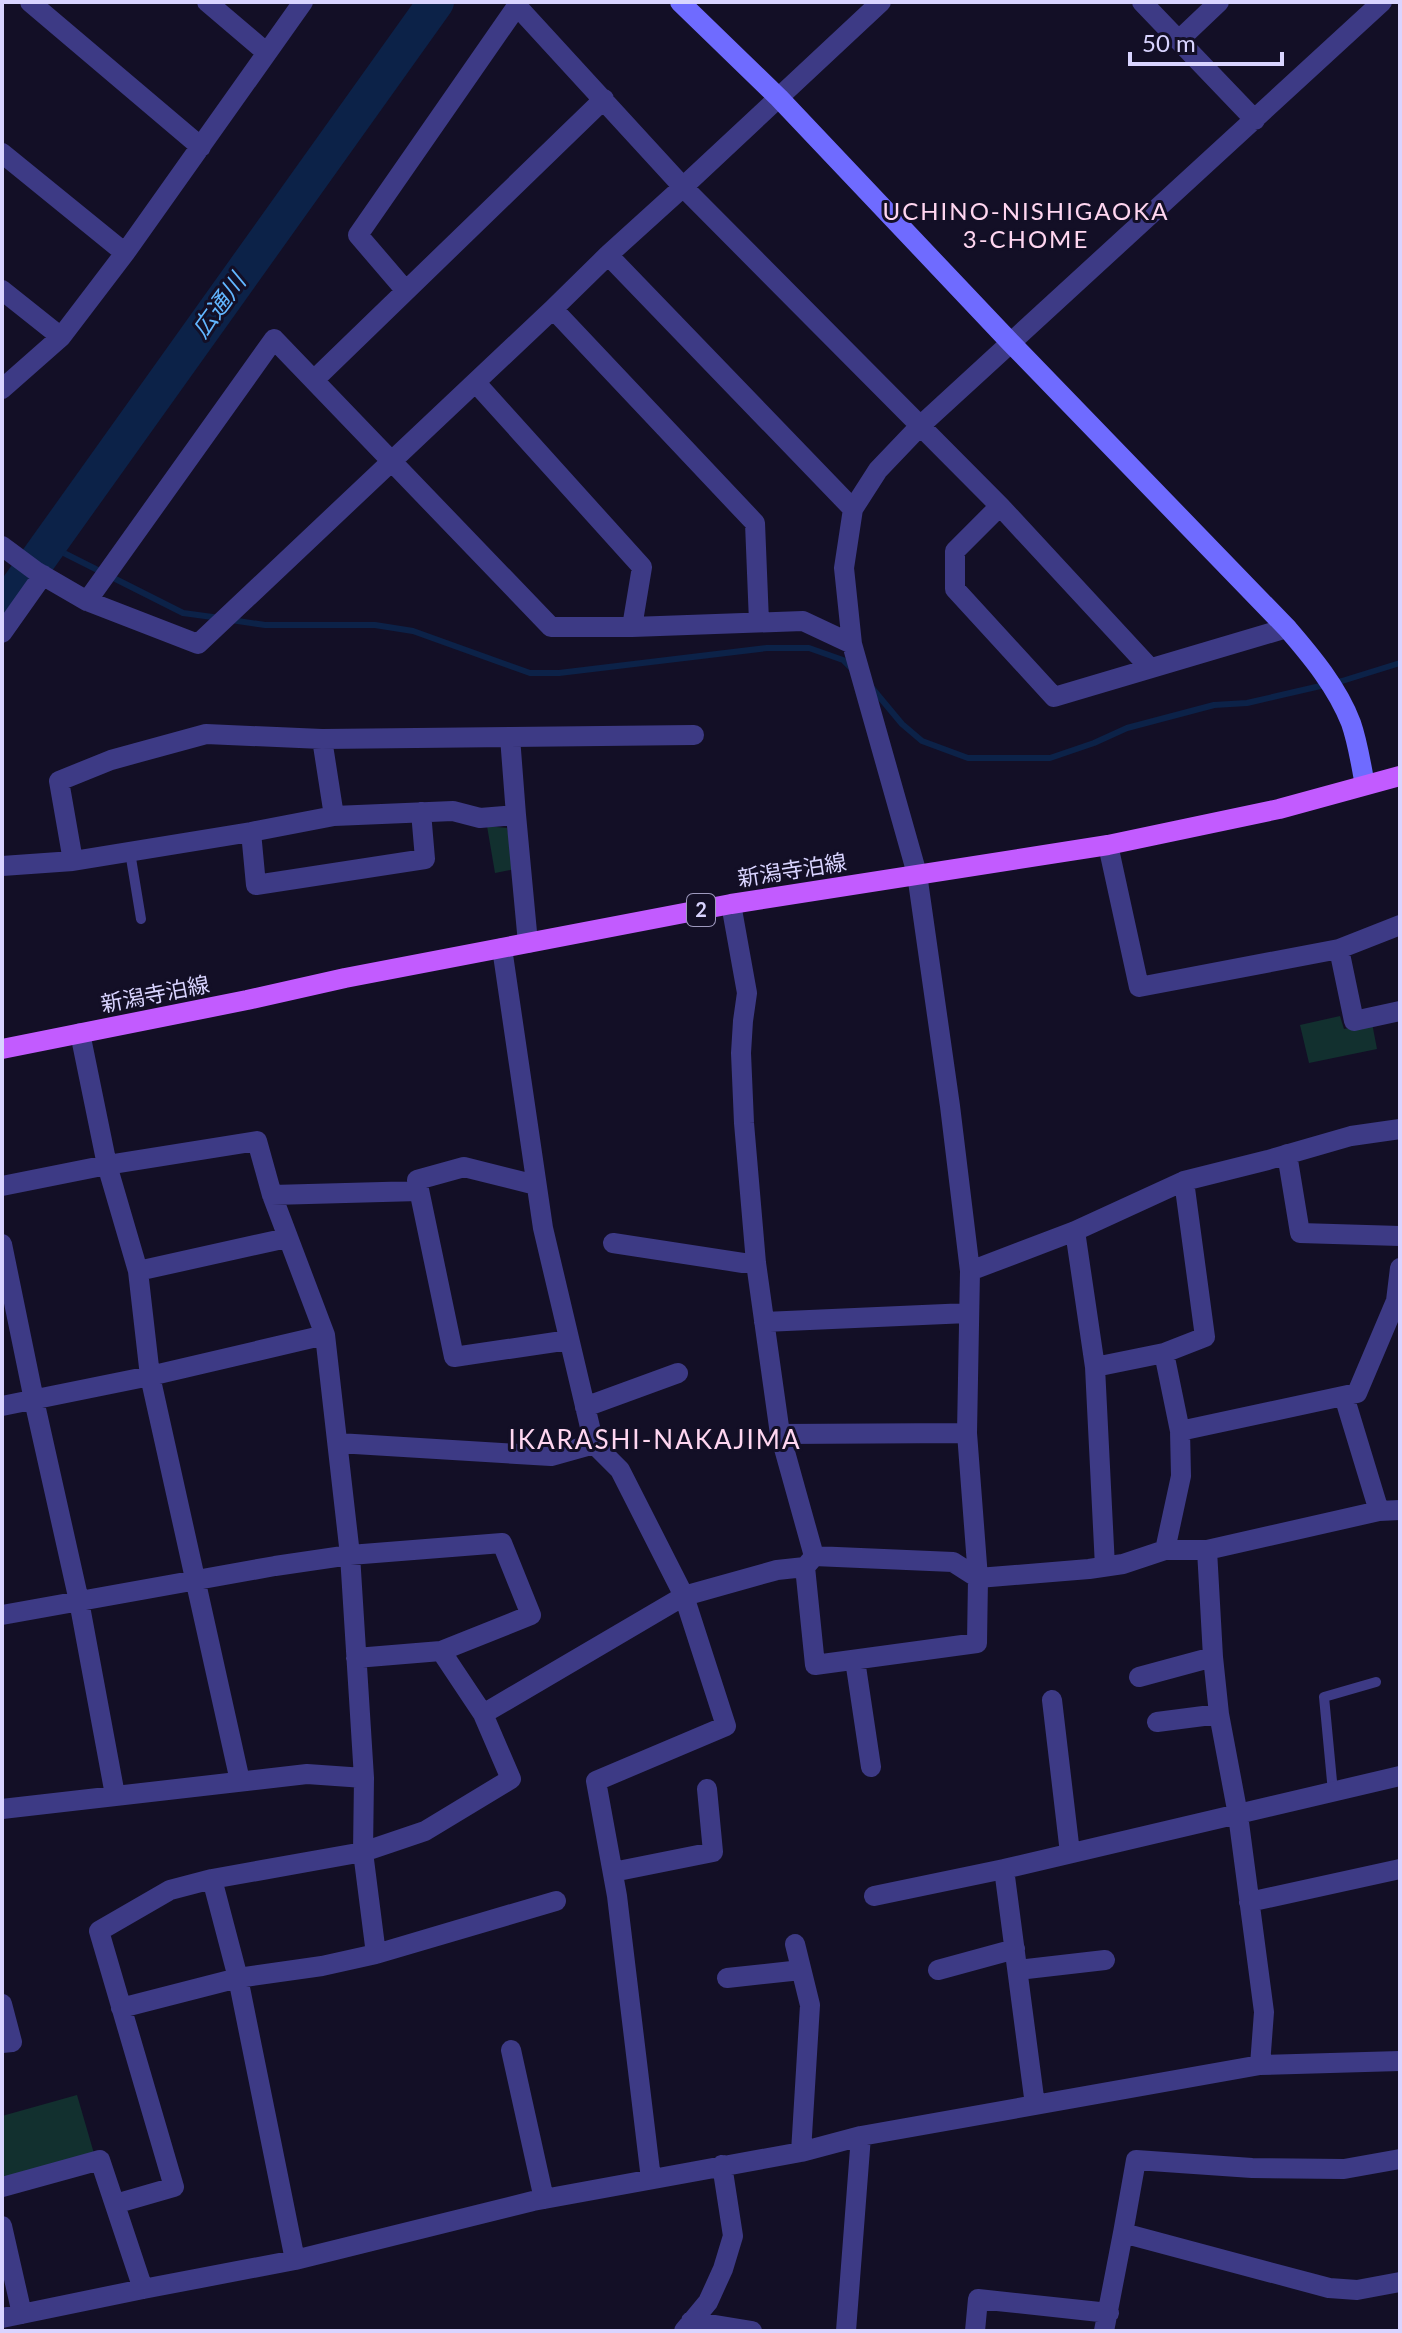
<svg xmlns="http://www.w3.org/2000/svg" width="1402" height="2333" viewBox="0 0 1402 2333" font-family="Lato,'Noto Sans JP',sans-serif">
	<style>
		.green { fill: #12302f }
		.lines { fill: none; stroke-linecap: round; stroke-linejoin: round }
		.stream { stroke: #0c2248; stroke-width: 6 }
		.river { stroke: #0c2248; stroke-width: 36 }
		.lane { stroke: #3d3a85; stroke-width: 10 }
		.street { stroke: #3d3a85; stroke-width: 20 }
		.secondary { stroke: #6f6bff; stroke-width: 20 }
		.primary { stroke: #c25bff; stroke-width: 20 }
		.labels { text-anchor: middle; stroke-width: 6; stroke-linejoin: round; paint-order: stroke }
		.shield { fill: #130f26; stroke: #9e99be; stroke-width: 2 }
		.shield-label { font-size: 20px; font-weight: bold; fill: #d9d4ff }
		.street-label { font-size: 22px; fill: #d9d4ff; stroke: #130f26 }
		.neighbourhood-label { font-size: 24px; letter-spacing: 2px; fill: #ffd6f0; stroke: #130f26 }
		.water-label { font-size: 24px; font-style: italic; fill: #62b6ff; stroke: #130f26 }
		.quarter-label { font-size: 26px; letter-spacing: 2px; fill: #ffd6f0; stroke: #130f26 }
	</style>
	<rect width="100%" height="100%" fill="#130f26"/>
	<path class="green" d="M487,826L507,828L515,869L495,873Z
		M1340,1016L1344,1029L1372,1023L1377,1049L1309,1063L1300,1025Z
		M77,2095L95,2157L2,2182V2116Z"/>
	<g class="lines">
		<path class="stream" d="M48,545L183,613L220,618
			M231,620L265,625H375L413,631L530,673H559L767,648H809L843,660L852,669
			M872,688L902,724L922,741L968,758H1050L1094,743L1127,728L1214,705L1247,703L1342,681L1400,663"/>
		<path class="river" d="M2,610L436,2"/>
		<path class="lane" d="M130,852L141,919
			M1333,1792L1324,1697L1376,1682"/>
		<path class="street" d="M30,2L201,147
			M207,2L267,53
			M1142,2L1255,120
			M1179,40L1219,2
			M2,153L125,253
			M608,255L853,509
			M2,290L61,337
			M406,291L358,235L517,6L683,187L1000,506L1150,668
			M553,309L755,523L759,622
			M314,380L604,99
			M476,383L642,567L632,627
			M2,389L61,337L125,253L303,2
			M1000,506L955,551V589L1054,697L1287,628
			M2,546L37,572L87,601L198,644L553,309L608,255L683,187L881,2
			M87,601L274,339L551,627H632L803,621L852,644
			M2,633L43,575
			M510,737L694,735
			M322,739L510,737L516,815
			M251,832L256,885L425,859L421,812
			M1108,845L1139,987L1339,949
			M73,861L59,781L111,760L206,734L322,739L334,816
			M2,866L73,861L251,832L334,816L453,811L480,818L516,815L528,943
			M731,904L747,993L743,1021L741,1053L744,1123L756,1263L780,1434L814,1556
			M1400,925L1339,949L1354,1021L1400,1011
			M502,948L543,1228L594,1444
			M80,1033L107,1165L138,1271
			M1287,1154L1300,1233L1400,1236
			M536,1185L464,1167L417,1180L454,1357L569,1340
			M2,1186L107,1165L257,1141L272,1195L325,1335L350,1555L364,1778L363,1852L376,1954L322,1966L238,1978L295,2260
			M272,1195L419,1191
			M1075,1231L1095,1367L1105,1567
			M613,1243L743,1263H756
			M2,1244L34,1400L79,1601L115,1795
			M970,1271L1075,1231L1184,1181L1268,1160L1351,1136L1400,1129
			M764,1322L968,1313
			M1095,1367L1164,1353
			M1344,1396L1379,1511
			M2,1406L150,1376L325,1335
			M585,1407L678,1373
			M1180,1431L1357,1393L1396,1301L1400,1268
			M780,1434L967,1433
			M338,1443L551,1456L594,1444L620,1470L684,1596L726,1726L596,1781L617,1896L651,2179
			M1165,1550L1181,1476L1180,1431L1164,1353L1205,1337L1184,1181
			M1207,1550L1213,1657L1219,1714L1238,1815L1264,2012L1260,2065
			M814,1556L953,1562L978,1578L1089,1569L1123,1564L1165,1550H1207L1379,1511L1400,1510
			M805,1567L815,1665L977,1643L978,1578L967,1433L970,1271L950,1106L917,874L852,644L844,568L853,509L878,470L920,426L1382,2
			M2,1615L275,1566L350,1555L502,1543L531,1615L441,1651L483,1714L511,1779L425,1831L363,1852L212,1879
			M356,1658L441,1651
			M855,1660L871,1767
			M1139,1677L1213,1657
			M1052,1700L1070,1853
			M483,1714L684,1596L777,1570L805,1567L812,1559
			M1157,1722L1219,1714
			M240,1781L150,1376L138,1271L287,1238
			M2,1809L307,1774L364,1778
			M613,1872L713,1852L707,1789
			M874,1896L1004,1869
			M1249,1902L1400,1869
			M795,1944L810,2005L801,2152
			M376,1954L556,1901
			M938,1970L1015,1949
			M1018,1970L1105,1960
			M727,1978L801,1970
			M2,2004L12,2042L2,2043
			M511,2050L544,2199
			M1035,2105L1004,1869L1400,1776
			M2,2187L100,2160L143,2289
			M115,2204L174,2187L99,1931L170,1890L212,1879L238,1978L121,2008
			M2,2226L22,2314
			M1123,2233L1136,2160L1252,2168L1344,2169L1400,2159
			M2,2318L143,2289L295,2260L533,2201L801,2152L861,2136L1260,2065L1400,2061
			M691,2321L752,2331
			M684,2331L708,2302L723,2269L733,2236L722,2165
			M846,2331L861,2136
			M975,2331L978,2299L1109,2313
			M1104,2331L1123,2233L1329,2288L1357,2290L1400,2282"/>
		<path class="secondary" d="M680,2L779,98L1011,343L1287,628C1312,657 1337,687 1351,723C1358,743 1361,765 1365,785"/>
		<path class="primary" d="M2,1049L247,1000L345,978L731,904L1108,845L1279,809L1400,776"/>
	</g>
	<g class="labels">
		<rect class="shield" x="687" y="894" width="28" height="32" rx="6"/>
		<g class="shield-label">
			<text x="701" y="917">2</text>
		</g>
		<g class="street-label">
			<text transform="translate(792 870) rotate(-9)" y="8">新潟寺泊線</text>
			<text transform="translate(155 994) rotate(-11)" y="8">新潟寺泊線</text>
		</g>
		<g class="neighbourhood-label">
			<text x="1026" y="220">UCHINO-NISHIGAOKA<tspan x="1026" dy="28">3-CHOME</tspan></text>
		</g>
		<g class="water-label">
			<text transform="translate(219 306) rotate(-54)" y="8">広通川</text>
		</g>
		<g class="quarter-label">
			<text x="655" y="1449">IKARASHI-NAKAJIMA</text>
		</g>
	</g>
	<rect width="1402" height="2333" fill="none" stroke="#d9d4ff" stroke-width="8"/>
	<path d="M1130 52v12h152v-12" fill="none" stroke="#d9d4ff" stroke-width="4"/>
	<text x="1142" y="52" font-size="24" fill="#d9d4ff" stroke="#130f26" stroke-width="6" paint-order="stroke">50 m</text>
</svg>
